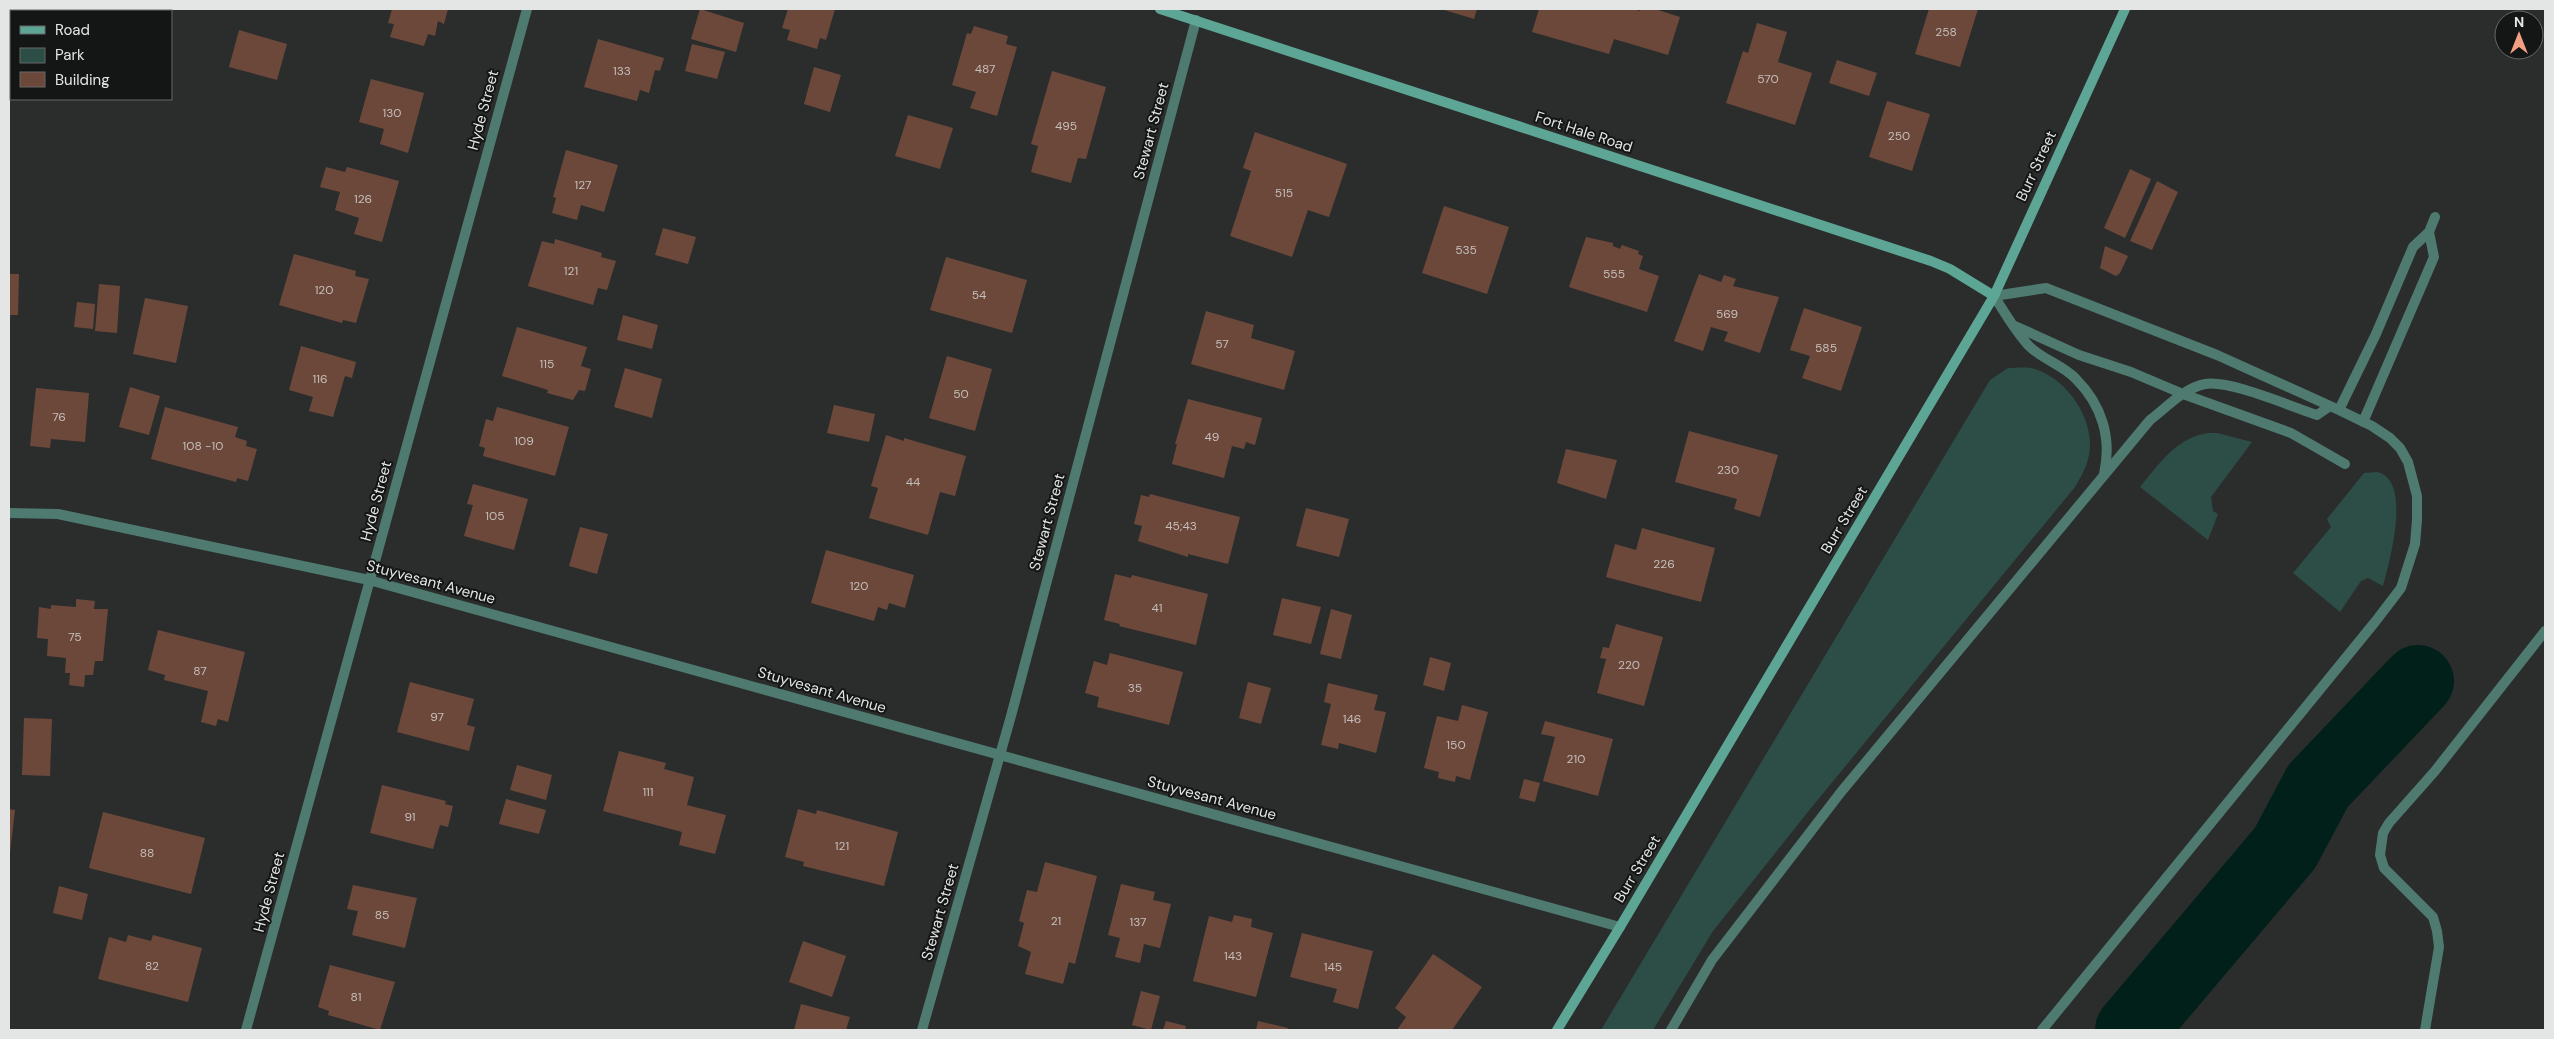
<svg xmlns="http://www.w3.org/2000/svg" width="2554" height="1039" viewBox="0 0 2554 1039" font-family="'DM Sans',sans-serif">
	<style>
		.green { fill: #2d4e46 }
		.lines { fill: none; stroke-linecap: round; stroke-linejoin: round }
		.river { stroke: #002019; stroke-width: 72 }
		.building { fill: #6c483b }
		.lane { stroke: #4e7a6f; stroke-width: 10 }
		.street { stroke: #4e7a6f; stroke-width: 10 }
		.secondary { stroke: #5da594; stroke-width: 10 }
		.labels { text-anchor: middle; stroke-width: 4; stroke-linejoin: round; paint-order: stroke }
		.number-label { font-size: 12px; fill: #c6bebb }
		.street-label { font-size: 15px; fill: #e4e6e6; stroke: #141515 }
	</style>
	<rect width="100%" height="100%" fill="#2a2d2c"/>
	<path class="green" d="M2008,368C2015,368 2024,367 2031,368C2066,376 2096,420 2089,455C2087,466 2081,477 2075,487L1811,808L1713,931L1653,1030H1601L1990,380Z
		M2208,433H2217L2252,442L2211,497L2213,511L2218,514L2208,540L2140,487C2160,463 2176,438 2208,433Z
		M2377,472C2413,480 2389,563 2383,586L2368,578L2361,581L2340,612L2293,573L2331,527L2327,519L2364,473Z"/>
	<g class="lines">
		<path class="river" d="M2131,1030L2285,848L2318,786L2418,681"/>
	</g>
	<path class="building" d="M392,9H448L444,24L438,21L435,36L428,34L424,46L390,37L394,24L388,23Z
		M700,9L744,23L736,52L691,39Z
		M788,9H835L826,40L820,38L817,49L787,40L790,30L782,28Z
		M1441,9H1477L1474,19Z
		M1539,9H1634L1640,11L1641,9H1655L1680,17L1668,55L1614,39L1609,54L1532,32Z
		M1929,9H1978L1960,67L1915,54Z
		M1757,23L1787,32L1778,62L1812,73L1795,125L1726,103L1743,51L1748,53Z
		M974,26L1008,36L1006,44L1017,47L997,116L970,108L976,92L952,85L967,33L971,34Z
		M239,30L287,44L277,80L229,67Z
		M598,39L664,58L660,71L655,70L649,93L640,90L637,101L584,87Z
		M692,44L725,52L717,79L685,71Z
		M1837,60L1877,73L1869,96L1829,83Z
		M814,67L841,75L830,112L804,104Z
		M1052,71L1106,87L1086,159L1078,158L1071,183L1031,172L1038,146L1031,144Z
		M371,79L424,93L408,153L380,144L384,129L359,122Z
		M1887,101L1930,114L1912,171L1869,157Z
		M908,115L953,128L940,169L895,156Z
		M1255,132L1347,164L1329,217L1308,210L1292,257L1230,236L1251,171L1243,168Z
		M566,150L618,165L604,212L581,205L577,220L552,213L556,198L553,197Z
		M326,167L345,172L347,167L399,181L382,242L354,234L359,218L335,210L340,192L320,187Z
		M2130,169L2151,179L2125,238L2104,228Z
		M2157,181L2178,192L2152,250L2130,241Z
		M1444,206L1509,227L1487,294L1422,273Z
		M663,228L696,237L688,264L655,255Z
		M1586,237L1613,243V246L1620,249L1622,245L1639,251L1638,254L1643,256L1639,269L1659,276L1647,312L1569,287Z
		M555,239L602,253L601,257L616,261L607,290L598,288L593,305L528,286L542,241L554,244Z
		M2105,246L2128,256L2120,273L2116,276L2100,268Z
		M294,254L356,271L355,276L369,279L356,323L343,320L342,323L279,305Z
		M946,257L1027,280L1012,333L930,310Z
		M9,274H19L18,315H9Z
		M1699,274L1721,282L1724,275L1736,279L1733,286L1779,297L1760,353L1724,341L1728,332L1711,327L1703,351L1674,341Z
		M99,284L120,286L117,333L95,331Z
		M145,298L188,306L176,363L133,354Z
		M77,302L95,304L93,329L74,327Z
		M1804,308L1862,327L1841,391L1802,378L1810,356L1790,350Z
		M1206,311L1254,325L1251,338L1295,351L1284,390L1191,364Z
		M623,315L658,325L652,349L617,340Z
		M517,327L587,347L581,366L591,369L585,391L579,390L573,400L547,393L548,390L502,376Z
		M301,346L356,362L352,378L345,376L333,417L309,411L313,397L289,390Z
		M947,356L992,369L975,431L929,418Z
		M625,368L662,379L652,418L614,407Z
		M130,387L160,396L149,435L119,427Z
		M36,388L89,393L85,442L51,439L50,448L30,446Z
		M1188,399L1262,418L1255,445L1246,442L1244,449L1232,446L1224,478L1172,464L1177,444H1175Z
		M834,405L875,414L869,442L827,433Z
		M165,407L238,427L235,437L247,441L246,446L257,449L248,481L237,478L236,482L151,459Z
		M497,407L569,427L555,476L483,456L485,448L479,446L486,419L493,421Z
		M1689,431L1778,455L1760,517L1734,509L1737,499L1675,482Z
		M886,435L904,441V438L966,456L955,496L940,492L928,535L869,518L878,488L871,486Z
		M1566,449L1617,460L1606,499L1557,483Z
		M473,484L528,499L514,550L464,536L473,505L467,504Z
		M1150,494L1240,517L1228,564L1188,554V557L1138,541L1142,526L1134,524L1141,495L1149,497Z
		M1306,508L1349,519L1339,557L1296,546Z
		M580,527L608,534L597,574L569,566Z
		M1642,528L1715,548L1701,602L1606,577L1615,544L1636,550Z
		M826,550L914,575L905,608L889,603L887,610L878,607L874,621L811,603Z
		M1115,574L1131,578L1132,575L1208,594L1196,645L1119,626L1120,624L1104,620Z
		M1282,598L1321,607L1311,644L1273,635Z
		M76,599L95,601L94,609H108L103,661H95L93,675H85L84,687L69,685L70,673H65L66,658L47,656L48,639L37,638L39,607L51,609V605L76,607Z
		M1331,609L1352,615L1341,659L1320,654Z
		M1616,624L1663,637L1644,706L1597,693L1606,659L1600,658L1603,647L1609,648Z
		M158,630L245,652L228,722L218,719L216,726L201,722L208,691L164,680L165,675L148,670Z
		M1110,653L1183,672L1169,725L1097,707L1099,697L1085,693L1094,661L1107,665Z
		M1430,657L1451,663L1444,691L1423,685Z
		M410,682L474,699L467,725L475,727L469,751L397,732Z
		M1248,682L1271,688L1261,724L1239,718Z
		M1328,683L1378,695L1374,710L1386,712L1376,753L1339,743L1338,749L1321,745L1331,704L1324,702Z
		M1462,705L1488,712L1470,780L1456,776L1455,782L1438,778L1439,772L1424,768L1437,716L1458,721Z
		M24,718L52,719L50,776L22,775Z
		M1545,721L1613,739L1598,796L1543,781L1555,737L1541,734Z
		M619,751L666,763L664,769L694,777L687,805L726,815L715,854L679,845L682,832L603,811Z
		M517,765L552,775L546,800L510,790Z
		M1524,779L1540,783L1535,802L1519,798Z
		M382,785L446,801L445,804L453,806L448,827L440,825L433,849L370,833Z
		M506,799L546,810L539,834L499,824Z
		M9,809L15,810L10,853H9Z
		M798,809L816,814L817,810L898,832L884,886L803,866L804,862L785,857Z
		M103,812L205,838L191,894L89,868Z
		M1045,862L1097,876L1075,964L1069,962L1063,984L1025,974L1031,952L1018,946L1024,923L1019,921L1027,890L1037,892Z
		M1121,884L1155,892L1153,900L1171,904L1160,948L1144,944L1140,963L1115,957L1120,938L1108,935Z
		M353,885L417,898L405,948L352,935L358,911L347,909Z
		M59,886L88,894L82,920L53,913Z
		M1234,915L1252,919L1251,927L1273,933L1256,997L1193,981L1209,916L1232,922Z
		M1302,933L1373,951L1358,1009L1333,1002L1337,989L1290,977Z
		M128,935L151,941L153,935L202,948L188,1002L98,979L109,937L126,942Z
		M803,941L846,956L832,997L789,982Z
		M1433,954L1482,987L1452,1030H1397L1406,1017L1395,1008Z
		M330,965L395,982L380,1030L328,1015L329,1011L318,1007Z
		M1141,991L1160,996L1151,1030L1132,1025Z
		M801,1004L850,1017L846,1030H794Z
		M1166,1021L1186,1026L1185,1030H1163Z
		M1258,1021L1288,1028L1287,1030H1256Z"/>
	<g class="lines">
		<path class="lane" d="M2015,326L2079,355L2131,372L2183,394L2291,433L2345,464
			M2339,410L2376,334L2413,247L2429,232L2435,217
			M2363,422L2434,257L2429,232
			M1671,1030L1712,960L1841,792L2150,420C2166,408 2184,388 2205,384C2231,380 2289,406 2317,415L2330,406
			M2042,1030L2375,622L2401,588L2415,544L2417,520V496L2408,462L2400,448L2390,438L2372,426L2339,410L2217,355L2046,288L1994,296C2005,313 2015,331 2029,346C2043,360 2063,365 2076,379C2102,405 2112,438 2104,474
			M2425,1030L2439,947L2437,931L2433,917L2384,868L2380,855L2383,833L2389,823L2435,771L2545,631"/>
		<path class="street" d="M9,513L58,514L369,580L1620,927
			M246,1030L527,9
			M922,1030L1011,716L1196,20"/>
		<path class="secondary" d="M1160,9L1931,261L1950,269L1994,296
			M1557,1030L1620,927L1994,296L2125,9"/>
	</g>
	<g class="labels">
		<g class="number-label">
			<text x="1946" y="36">258</text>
			<text x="985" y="73">487</text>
			<text x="622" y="75">133</text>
			<text x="1768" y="83">570</text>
			<text x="392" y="117">130</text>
			<text x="1066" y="130">495</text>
			<text x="1899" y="140">250</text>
			<text x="583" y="189">127</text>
			<text x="1284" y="197">515</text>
			<text x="363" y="203">126</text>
			<text x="1466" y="254">535</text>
			<text x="571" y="275">121</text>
			<text x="1614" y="278">555</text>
			<text x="324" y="294">120</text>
			<text x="979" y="299">54</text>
			<text x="1727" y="318">569</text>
			<text x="1222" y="348">57</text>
			<text x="1826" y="352">585</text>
			<text x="547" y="368">115</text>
			<text x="320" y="383">116</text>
			<text x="961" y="398">50</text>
			<text x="59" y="421">76</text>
			<text x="1212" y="441">49</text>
			<text x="524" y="445">109</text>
			<text x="203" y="450">108 -10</text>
			<text x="1728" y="474">230</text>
			<text x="913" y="486">44</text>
			<text x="495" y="520">105</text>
			<text x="1181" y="530">45;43</text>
			<text x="1664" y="568">226</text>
			<text x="859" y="590">120</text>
			<text x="1157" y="612">41</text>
			<text x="75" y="641">75</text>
			<text x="1629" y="669">220</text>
			<text x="200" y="675">87</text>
			<text x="1135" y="692">35</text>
			<text x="437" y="721">97</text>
			<text x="1352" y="723">146</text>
			<text x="1456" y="749">150</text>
			<text x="1576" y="763">210</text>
			<text x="648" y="796">111</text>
			<text x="410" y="821">91</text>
			<text x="842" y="850">121</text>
			<text x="147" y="857">88</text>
			<text x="382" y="919">85</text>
			<text x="1056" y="925">21</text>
			<text x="1138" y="926">137</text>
			<text x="1233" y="960">143</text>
			<text x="152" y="970">82</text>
			<text x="1333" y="971">145</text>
			<text x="356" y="1001">81</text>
		</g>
		<g class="street-label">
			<text transform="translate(483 110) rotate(-75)" y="5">Hyde Street</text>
			<text transform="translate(1151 131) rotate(-75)" y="5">Stewart Street</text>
			<text transform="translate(1584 132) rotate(18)" y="5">Fort Hale Road</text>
			<text transform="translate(2036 166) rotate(-65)" y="5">Burr Street</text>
			<text transform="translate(376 501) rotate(-75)" y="5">Hyde Street</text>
			<text transform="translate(1844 520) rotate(-59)" y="5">Burr Street</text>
			<text transform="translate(1047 522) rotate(-75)" y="5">Stewart Street</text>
			<text transform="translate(431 582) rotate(15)" y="5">Stuyvesant Avenue</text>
			<text transform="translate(822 690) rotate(16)" y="5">Stuyvesant Avenue</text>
			<text transform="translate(1212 798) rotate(15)" y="5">Stuyvesant Avenue</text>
			<text transform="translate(1637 869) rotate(-59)" y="5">Burr Street</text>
			<text transform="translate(269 892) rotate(-75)" y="5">Hyde Street</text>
			<text transform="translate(940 912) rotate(-74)" y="5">Stewart Street</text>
		</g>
	</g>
	<rect width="2554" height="1039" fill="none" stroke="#e4e6e6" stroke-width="20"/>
	<rect x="10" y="10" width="162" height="90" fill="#141515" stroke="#676969"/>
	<rect x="20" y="26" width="25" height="8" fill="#5da594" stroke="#676969"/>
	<text x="55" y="35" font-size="15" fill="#e4e6e6">Road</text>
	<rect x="20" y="48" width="25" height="15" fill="#2d4e46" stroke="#676969"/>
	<text x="55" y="60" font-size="15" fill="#e4e6e6">Park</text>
	<rect x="20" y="72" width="25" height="15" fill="#6c483b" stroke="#676969"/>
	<text x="55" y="85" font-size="15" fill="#e4e6e6">Building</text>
	<g transform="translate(2519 35)"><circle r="24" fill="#141515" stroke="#676969"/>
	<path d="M0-4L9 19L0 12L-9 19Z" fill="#f39f82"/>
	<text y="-8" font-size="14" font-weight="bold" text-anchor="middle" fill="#e4e6e6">N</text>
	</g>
</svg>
